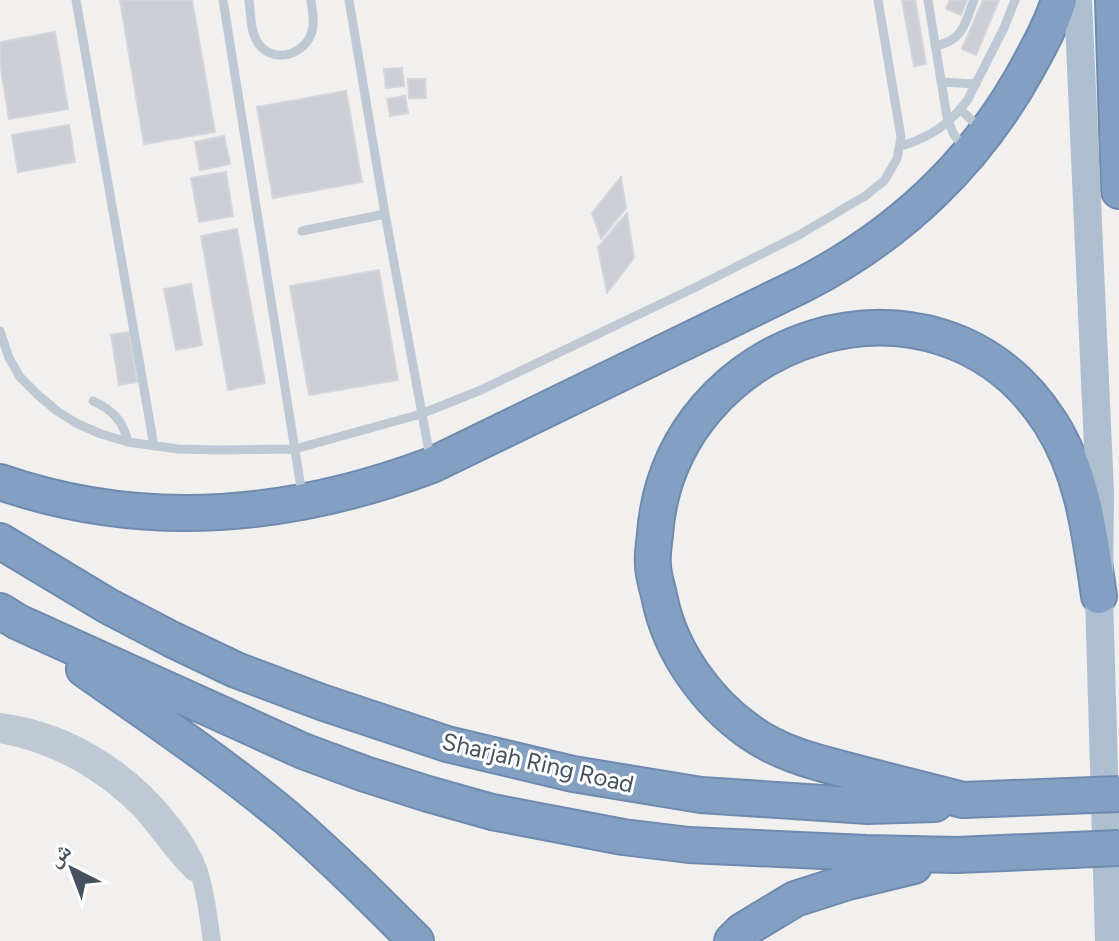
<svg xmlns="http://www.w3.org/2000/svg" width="1119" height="941" viewBox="0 0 1119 941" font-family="Figtree,'Noto Naskh Arabic',sans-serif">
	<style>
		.building { fill: #cbced5; stroke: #d3d5dc; stroke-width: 2 }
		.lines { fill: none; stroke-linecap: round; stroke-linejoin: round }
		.highway-casing { stroke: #6e8baf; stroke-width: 38 }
		.lane { stroke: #bfc9d3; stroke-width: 9 }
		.street { stroke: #bfc9d3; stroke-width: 18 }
		.primary { stroke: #adbed1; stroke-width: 28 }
		.highway { stroke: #83a0c3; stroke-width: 34 }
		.highway-bridge-casing { stroke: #6e8baf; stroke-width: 38; stroke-linecap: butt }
		.highway-bridge { stroke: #83a0c3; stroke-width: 34 }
		.labels { text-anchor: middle; stroke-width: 6; stroke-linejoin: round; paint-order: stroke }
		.street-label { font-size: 24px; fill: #46525f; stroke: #fff }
	</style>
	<rect width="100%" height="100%" fill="#f2efef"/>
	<path class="building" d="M120,0H192L215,132L144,144Z
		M902,0H915L926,64L914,66Z
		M950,0H967L961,15L946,9Z
		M983,0H999L976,55L962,49Z
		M55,32L68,109L9,119L0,63V42Z
		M402,68L404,86L386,88L384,69Z
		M408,79H425L426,98H409Z
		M346,91L362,182L273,198L257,107Z
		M405,96L408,113L390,116L387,99Z
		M69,125L75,162L18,172L12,135Z
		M224,136L230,164L200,170L195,142Z
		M226,172L233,216L199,222L191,178Z
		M621,177L626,208L601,239L592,213Z
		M627,213L634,258L607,293L598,247Z
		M237,229L265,383L228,390L201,236Z
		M379,270L398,380L309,395L290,286Z
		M191,284L202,345L176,350L164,289Z
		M129,332L137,382L119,385L111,335Z"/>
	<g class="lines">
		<defs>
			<path id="highway" d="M1113,0L1119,191
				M0,482C145,532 291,518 432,465L804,284C900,234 977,161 1028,67C1040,45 1052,23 1059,0
				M0,541L108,606L171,639L236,670L324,703L447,744L573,774L701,795L868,806L935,804
				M0,611L18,622L303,751L365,774L428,794L492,812L623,837L689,845L866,853L957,855
				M84,669C152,717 222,764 287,818C332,857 374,899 416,941
				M963,800C928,791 893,782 857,773C820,763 782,755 750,732C707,702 671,652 660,600C658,589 653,576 653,565C652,555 654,544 655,534C670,334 937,247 1050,422C1084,475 1090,535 1099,596
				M732,941L742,931L795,899L848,882L914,866"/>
		</defs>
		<use href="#highway" class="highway-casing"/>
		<path class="lane" d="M76,0L154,446
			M223,0L302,494
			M249,0C251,14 250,31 258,43C273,65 306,55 312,31C315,21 312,10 311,0
			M349,0L385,214L430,457
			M928,0L947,117L953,133L965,150
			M935,46C963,41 965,23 974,0
			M941,82L976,84
			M961,110L981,129
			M901,146C929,138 951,124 968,99L1004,28L1015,0
			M302,231L385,214
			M0,331L9,358L20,377L38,395L57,411L78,424L101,434L128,442L178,449L218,450L295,449L421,414L481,390L696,287L799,235L865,196L884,181L897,159L901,137L878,0
			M93,401C113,410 123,421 128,442"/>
		<path class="street" d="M0,722C68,731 128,768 170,822C181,836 192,852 198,869C206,891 208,917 212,941
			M0,734C53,743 103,771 141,810C159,830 173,853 193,872"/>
		<path class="primary" d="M1078,0L1100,492L1099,596L1109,941"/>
		<use href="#highway" class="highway"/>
		<defs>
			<path id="highway-bridge" d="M963,800L1119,794
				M957,855L1119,848"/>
		</defs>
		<use href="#highway-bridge" class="highway-bridge-casing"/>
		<use href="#highway-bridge" class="highway-bridge"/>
	</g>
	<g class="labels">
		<g class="street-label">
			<text transform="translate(538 763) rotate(13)" y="8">Sharjah Ring Road</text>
		</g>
	</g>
	<g transform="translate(72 869) rotate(318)" stroke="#ffffff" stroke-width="6" paint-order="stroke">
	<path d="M0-6L14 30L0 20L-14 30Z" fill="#46525f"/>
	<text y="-12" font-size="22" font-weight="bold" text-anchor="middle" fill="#46525f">ش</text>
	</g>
</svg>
